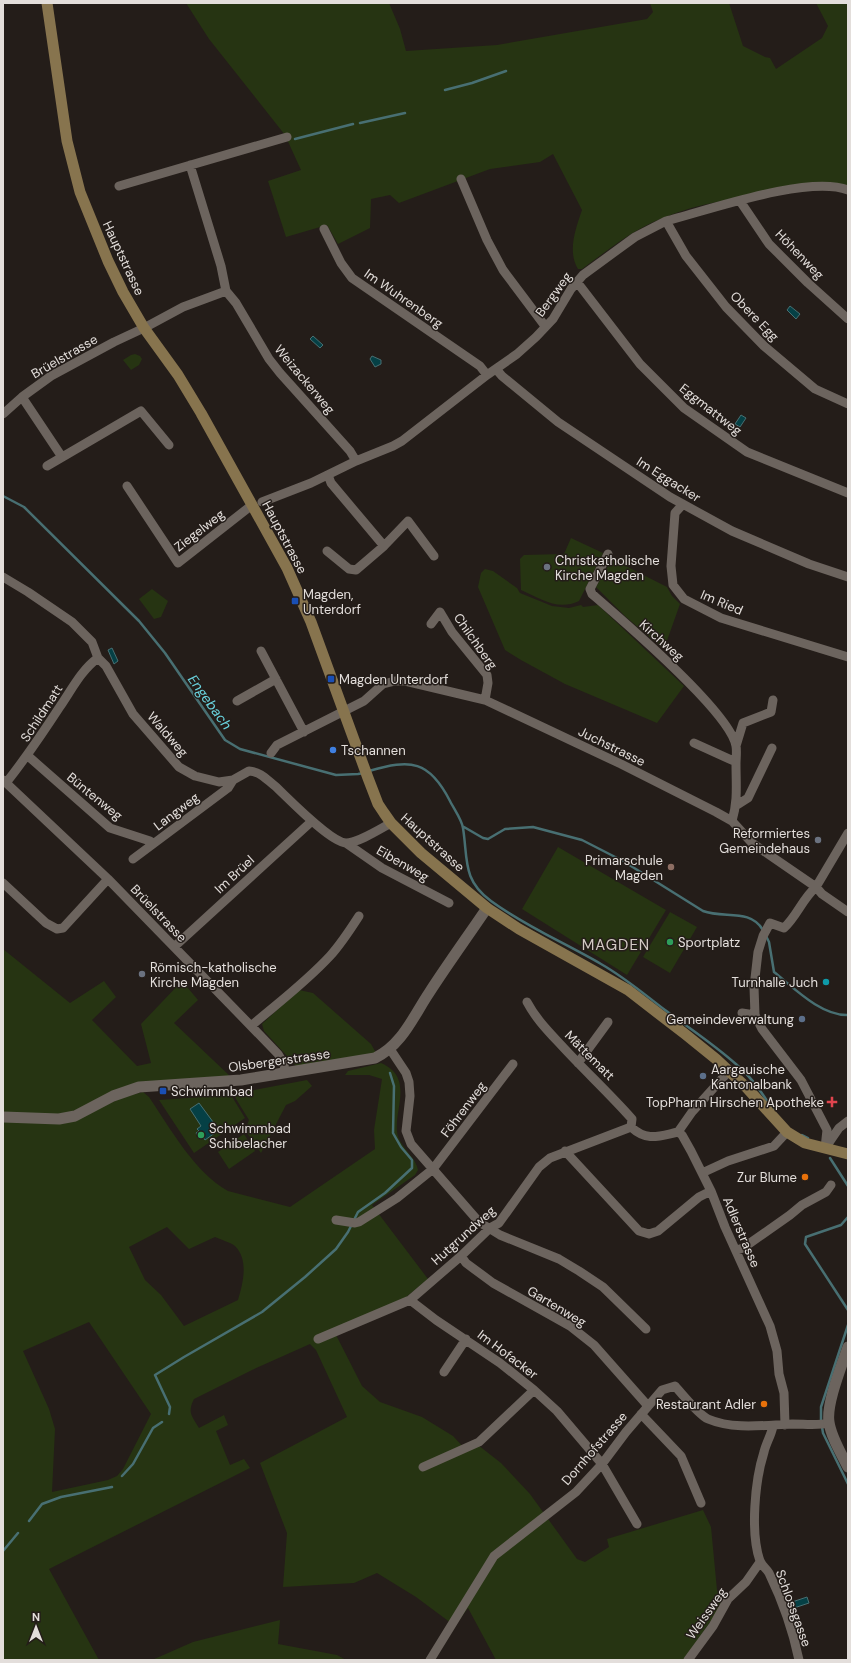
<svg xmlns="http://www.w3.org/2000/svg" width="851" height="1663" viewBox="0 0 851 1663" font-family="'DM Sans',sans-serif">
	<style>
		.green { fill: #263412; fill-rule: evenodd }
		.water { fill: #054045; stroke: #486f72 }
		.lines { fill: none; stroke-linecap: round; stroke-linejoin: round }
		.stream { stroke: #486f72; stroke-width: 2.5 }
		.minor { stroke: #6c645e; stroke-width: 9 }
		.tertiary { stroke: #6c645e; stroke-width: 11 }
		.secondary { stroke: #87744e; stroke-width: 11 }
		.worship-dot { fill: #6b7280; stroke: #241d19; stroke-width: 1.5 }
		.transit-dot { fill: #1a4fb4; stroke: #241d19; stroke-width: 1.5 }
		.shop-dot { fill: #3f7fe0; stroke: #241d19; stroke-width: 1.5 }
		.education-dot { fill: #8d6e63; stroke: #241d19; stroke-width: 1.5 }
		.leisure-dot { fill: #2e9e5b; stroke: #241d19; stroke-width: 1.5 }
		.culture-dot { fill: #0f9aa8; stroke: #241d19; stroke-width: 1.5 }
		.service-dot { fill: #5c6f8a; stroke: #241d19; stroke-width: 1.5 }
		.health-dot { fill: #e0444e; stroke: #241d19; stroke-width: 1.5 }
		.food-dot { fill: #e8710a; stroke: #241d19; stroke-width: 1.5 }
		.labels { text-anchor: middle; stroke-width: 3; stroke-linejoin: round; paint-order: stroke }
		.street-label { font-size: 13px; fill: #e3dedb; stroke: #241d19 }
		.poi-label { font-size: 13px; fill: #e3dedb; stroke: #241d19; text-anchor: start }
		.water-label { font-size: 14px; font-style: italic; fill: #69d3de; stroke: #241d19 }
		.quarter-label { font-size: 15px; letter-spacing: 1px; fill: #d3cac4; stroke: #241d19 }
	</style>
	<rect width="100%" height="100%" fill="#241d19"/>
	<path class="green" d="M186,3H389L400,29L406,51L497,45L647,19L653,12L650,3H729L743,46L765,57L770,58L776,69L822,38L828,26L816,3H848V188C782,194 712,194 651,223C626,235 604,253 582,269H578C567,251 576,228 582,210L553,154L540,162L490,169L399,203L390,195L371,199L370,228L338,244L327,225L286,237L268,181L301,170L285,135L209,39Z
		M135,354L140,356L142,359L139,365L131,370L123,360L131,355Z
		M571,538L603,553L579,601C558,611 541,599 521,590L520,559L524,555L564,554Z
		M612,559L667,587L672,596L680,604L664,649L626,617L596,587Z
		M485,569L493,571L517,588L520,593L552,606L569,608L581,605L583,607L598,605L684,686L657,723L565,684L521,660L505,650L478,587L481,573Z
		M152,589L168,601L161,617L154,619L139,599Z
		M558,847L666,910L627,975L522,909Z
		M670,912L697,927L670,973L643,957Z
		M3,949L70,1003L104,981L116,997L92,1020L137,1066L151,1063L141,1024L182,981L198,1000L174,1023L232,1078L163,1081L67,1113L53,1115L3,1112Z
		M299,990L313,993L371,1044L376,1053L297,1067L264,1031L262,1024Z
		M381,1063C418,1079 389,1116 399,1139C404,1150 416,1158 418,1170L415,1175L372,1205L428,1279L405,1298L335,1333L362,1386L380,1402L422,1417L453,1436L466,1450L478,1445L501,1463L530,1494L577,1559L585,1562L609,1547L607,1539L703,1510L711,1527L717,1590L723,1601L718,1611L683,1660H496L468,1608L455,1626L416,1597L377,1573L354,1583L283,1587L287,1533L260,1463L347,1417L316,1350L310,1344L252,1370L194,1399C187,1413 192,1416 199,1428L224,1415L228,1425L216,1431L230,1465L244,1459L250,1468L49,1569L99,1660H3V1121L63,1124L124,1097L143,1092L149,1097C170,1128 195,1173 228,1191L290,1207L375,1149L374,1130L382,1079L369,1075H345L348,1071ZM167,1227L189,1249L215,1237C221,1240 230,1242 235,1246C249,1260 243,1283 238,1300L184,1326L161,1295L145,1280L129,1247ZM89,1322L151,1414L123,1469L117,1476L108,1480L52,1492L55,1429L49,1409L23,1351Z
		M307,1080L312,1086L295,1101L286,1105L261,1153L245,1130L249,1120L233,1094Z
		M231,1095L245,1118L194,1153L159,1100Z
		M244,1134L255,1151L229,1169L218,1152Z
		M280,1620L278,1644L337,1655L346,1660H152L193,1642Z"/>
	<path class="water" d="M790,306L800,314L796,319L787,310Z
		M313,336L323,345L320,348L310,339Z
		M372,356L381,360V364L375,367L370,359Z
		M741,415L746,418L740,427L735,424Z
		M112,648L118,661L114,664L108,650Z
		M199,1103L219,1130L205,1140L203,1137L200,1139L196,1133L199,1131L197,1129L201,1126L190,1109Z
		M807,1597L809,1603L794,1608L792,1602Z"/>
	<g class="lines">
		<path class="stream" d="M445,90L472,83L506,71
			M360,123L405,113
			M295,139L353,124
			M3,496L24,507L139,621L165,653L225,740L240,749L336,775L358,774L364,773
			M369,771C411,759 429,760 450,801C454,809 462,820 463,828C468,859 462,880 491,901C525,926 565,943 601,964C624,977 644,994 665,1010C689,1028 715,1045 737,1065C752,1077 762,1094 773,1109
			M464,827L483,838L488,839L505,829L533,827L582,840L623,861L703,911C724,919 750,908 763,930
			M766,936L769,942L774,972C794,988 821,1016 848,1015
			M802,1135L808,1138
			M830,1158L848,1186
			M848,1217L841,1225L806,1237L805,1244L848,1310
			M169,1414L170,1407L155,1375L184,1357L262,1312L305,1277L336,1249L348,1232L358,1212L385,1193L412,1168V1160L401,1147L393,1133L394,1086L390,1073
			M821,1422V1407L848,1325
			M822,1427L823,1433L848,1484
			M122,1476L133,1464L153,1428L162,1422
			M29,1521L42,1504L61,1497L112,1487
			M3,1551L18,1533"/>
		<path class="minor" d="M190,165L221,266L226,291L236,303L269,359L280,373L350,451L356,461
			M461,179L487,240L503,270L545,326
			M119,186L287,137
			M740,201L769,244L808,283L848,319
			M666,221L686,256L726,307L764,346L815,389L848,404
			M324,229L341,263L352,278L480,366L487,375
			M577,282L640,364L684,408L747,452L848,493
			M496,369L502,376L558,422L670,497L732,531L809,564L848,577
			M22,397L62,457
			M3,414L22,397L51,376L114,342L144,328L183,307L226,291
			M47,466L141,411L169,445
			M328,475L331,483L384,546
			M127,486L178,563L252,505
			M262,502L311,483L356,461L393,446L402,441L487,375L517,354L536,337L553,319L571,289L583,275L635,237L666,221C709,210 807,175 848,190
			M683,504L675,513L671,566L673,585L684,599L721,618L848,657
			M327,551L349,569L356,570L384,546L408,521L434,556
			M608,554L590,589L592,594C622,620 730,712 736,746C737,751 736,758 736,764C736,785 738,801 732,821
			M3,577L28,592L72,622L92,642L98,658L106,666L133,714L179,767L195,776L219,782L233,780L249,771C261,772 266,779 275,786C288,798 330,842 346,843C358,843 380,829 391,823
			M431,624L440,612L452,632L487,675L488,683L485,700
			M261,651L304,732
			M237,701L276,679
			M694,743L736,762
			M736,746L743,723L771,712L773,700
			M271,753L277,745L364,701L383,684L395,681H405L485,700L621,764L716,812L732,821L752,843L816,887L822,894L848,912
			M28,756L110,828L150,841L153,844
			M3,780L108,879L251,1026L278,1054L284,1064L285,1073
			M6,783C25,759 42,734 59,708C71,691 81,670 98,658
			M737,805L748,798L772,748
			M346,843L382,868L449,903
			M133,859L228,788L233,780
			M3,883L46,923L57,929L63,928L108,879
			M174,947L312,821
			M527,1002C536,1019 549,1032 562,1046C585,1071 610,1094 632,1119L631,1127
			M742,1013L755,1015
			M251,1026C278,1003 306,982 330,956C341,944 350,930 359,916
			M390,1049L406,1073L409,1082L410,1096L406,1131L411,1144L479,1222L500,1235L559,1259L579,1271L603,1287L646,1329
			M578,1063L608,1022
			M678,1132L682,1135L691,1151L711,1191L725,1227L770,1326L777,1351L779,1374L784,1393L785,1425
			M678,1132L692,1112L729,1071
			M826,1147L839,1128L848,1121
			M825,1148L827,1130L801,1080L762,1029L755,1015L754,987L758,952L763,936L770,923L784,928C797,916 803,898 816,887L848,833
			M565,1151L639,1231L649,1234L658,1231L699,1197L711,1191
			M702,1173L728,1161L774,1146L787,1132
			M336,1220L355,1223L359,1222L397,1198L433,1169L513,1064
			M737,1250L743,1248L790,1215L802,1205L826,1192L831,1185
			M461,1256L466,1263L493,1283L570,1326L594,1345L648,1406
			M410,1300L436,1320L500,1363L534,1390L557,1411L602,1464L637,1524
			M318,1339L410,1300L461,1256L490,1228L499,1223L539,1167L550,1158L631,1127C647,1142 659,1136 678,1132
			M444,1372L466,1339
			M641,1414L681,1456L701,1503
			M773,1426C771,1436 766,1443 764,1452C755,1480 750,1533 760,1561C762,1566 767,1569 769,1573C782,1600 793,1631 799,1660
			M423,1467L479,1442L534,1390
			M430,1660L494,1556L576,1492L602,1464L626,1432L662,1390L675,1386C682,1394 699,1415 708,1419C734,1430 765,1425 792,1424C805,1424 817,1426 829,1423
			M688,1660L713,1626L728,1599L746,1582L760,1562"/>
		<path class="tertiary" d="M3,1117L59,1119L75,1116L113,1096L139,1087L241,1080L375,1058C402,1045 413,1017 429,993C447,965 468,936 487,908
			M848,1347C842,1365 826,1404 829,1422C831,1437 841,1453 848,1467"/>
		<path class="secondary" d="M47,3L67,141L80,192L108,261L123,292L144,328L178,375L201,413L287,568L311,622L368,778L378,804L384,813L391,823L421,853L487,908L519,929L628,990L685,1034L716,1059L747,1088L787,1132L805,1143L848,1154"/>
	</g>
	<g class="worship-dot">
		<circle cx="547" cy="567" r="4"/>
		<circle cx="818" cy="840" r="4"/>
		<circle cx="142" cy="974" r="4"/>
	</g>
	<g class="transit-dot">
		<rect x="291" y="597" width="8" height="8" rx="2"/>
		<rect x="327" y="675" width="8" height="8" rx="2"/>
		<rect x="159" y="1087" width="8" height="8" rx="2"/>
	</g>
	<circle class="shop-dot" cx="333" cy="750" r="4"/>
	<circle class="education-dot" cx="671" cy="867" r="4"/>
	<g class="leisure-dot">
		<circle cx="670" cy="942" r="4"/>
		<circle cx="201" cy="1135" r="4"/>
	</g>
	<circle class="culture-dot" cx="826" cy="982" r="4"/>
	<g class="service-dot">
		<circle cx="802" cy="1019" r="4"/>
		<circle cx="703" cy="1076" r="4"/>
	</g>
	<path class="health-dot" d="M830 1096h4v4h4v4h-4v4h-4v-4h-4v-4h4z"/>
	<g class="food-dot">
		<circle cx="805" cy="1177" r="4"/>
		<circle cx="764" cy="1404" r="4"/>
	</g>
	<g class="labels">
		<g class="street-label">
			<text transform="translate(800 254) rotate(46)" y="5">Höhenweg</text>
			<text transform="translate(124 258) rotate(65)" y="5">Hauptstrasse</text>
			<text transform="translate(553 294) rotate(-54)" y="5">Bergweg</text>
			<text transform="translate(404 298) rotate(35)" y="5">Im Wuhrenberg</text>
			<text transform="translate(755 316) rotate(46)" y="5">Obere Egg</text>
			<text transform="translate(64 356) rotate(-30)" y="5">Brüelstrasse</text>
			<text transform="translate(305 379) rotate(50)" y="5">Weizackerweg</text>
			<text transform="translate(711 409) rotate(38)" y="5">Eggmattweg</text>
			<text transform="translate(669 479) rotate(32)" y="5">Im Eggacker</text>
			<text transform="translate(199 530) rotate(-38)" y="5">Ziegelweg</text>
			<text transform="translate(285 537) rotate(62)" y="5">Hauptstrasse</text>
			<text transform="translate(722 602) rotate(23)" y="5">Im Ried</text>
			<text transform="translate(662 640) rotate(42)" y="5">Kirchweg</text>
			<text transform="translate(476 641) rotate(55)" y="5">Chilchberg</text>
			<text transform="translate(41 713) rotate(-57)" y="5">Schildmatt</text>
			<text transform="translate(168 734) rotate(49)" y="5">Waldweg</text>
			<text transform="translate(612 746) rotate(26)" y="5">Juchstrasse</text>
			<text transform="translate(95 796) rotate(39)" y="5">Büntenweg</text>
			<text transform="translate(176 811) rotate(-37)" y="5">Langweg</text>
			<text transform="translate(433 842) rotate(42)" y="5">Hauptstrasse</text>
			<text transform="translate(403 863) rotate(30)" y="5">Eibenweg</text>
			<text transform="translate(234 874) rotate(-43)" y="5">Im Brüel</text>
			<text transform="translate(159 913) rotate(46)" y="5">Brüelstrasse</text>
			<text transform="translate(590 1055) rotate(45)" y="5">Mättematt</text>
			<text transform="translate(279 1060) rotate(-8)" y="5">Olsbergerstrasse</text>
			<text transform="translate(463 1109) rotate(-53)" y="5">Föhrenweg</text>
			<text transform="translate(742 1232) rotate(67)" y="5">Adlerstrasse</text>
			<text transform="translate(463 1235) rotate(-42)" y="5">Hutgrundweg</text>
			<text transform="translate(557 1306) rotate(31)" y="5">Gartenweg</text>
			<text transform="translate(508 1354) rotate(37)" y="5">Im Hofacker</text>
			<text transform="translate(594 1448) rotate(-49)" y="5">Dornhofstrasse</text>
			<text transform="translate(794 1608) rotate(70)" y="5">Schlossgasse</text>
			<text transform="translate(706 1613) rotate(-55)" y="5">Weissweg</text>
		</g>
		<g class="poi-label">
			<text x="555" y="565">Christkatholische<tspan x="555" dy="15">Kirche Magden</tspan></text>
			<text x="303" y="599">Magden,<tspan x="303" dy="15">Unterdorf</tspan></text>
			<text x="339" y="684">Magden Unterdorf</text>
			<text x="341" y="755">Tschannen</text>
			<text x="810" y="838" text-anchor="end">Reformiertes<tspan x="810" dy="15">Gemeindehaus</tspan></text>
			<text x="663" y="865" text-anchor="end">Primarschule<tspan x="663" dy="15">Magden</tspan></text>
			<text x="678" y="947">Sportplatz</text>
			<text x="150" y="972">Römisch-katholische<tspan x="150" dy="15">Kirche Magden</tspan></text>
			<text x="818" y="987" text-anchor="end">Turnhalle Juch</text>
			<text x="794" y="1024" text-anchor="end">Gemeindeverwaltung</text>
			<text x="711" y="1074">Aargauische<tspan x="711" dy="15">Kantonalbank</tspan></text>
			<text x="171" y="1096">Schwimmbad</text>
			<text x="824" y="1107" text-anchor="end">TopPharm Hirschen Apotheke</text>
			<text x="209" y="1133">Schwimmbad<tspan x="209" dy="15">Schibelacher</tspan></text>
			<text x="797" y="1182" text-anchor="end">Zur Blume</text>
			<text x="756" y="1409" text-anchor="end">Restaurant Adler</text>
		</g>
		<g class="water-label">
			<text transform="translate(210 702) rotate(54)" y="5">Engebach</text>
		</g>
		<g class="quarter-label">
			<text x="616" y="950">MAGDEN</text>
		</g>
	</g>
	<rect width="851" height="1663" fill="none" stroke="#e3dedb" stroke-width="8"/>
	<g transform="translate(36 1627)" stroke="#241d19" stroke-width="3" paint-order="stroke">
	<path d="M0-3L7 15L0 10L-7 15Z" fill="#e3dedb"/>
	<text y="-6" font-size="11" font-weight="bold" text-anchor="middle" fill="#e3dedb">N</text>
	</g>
</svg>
